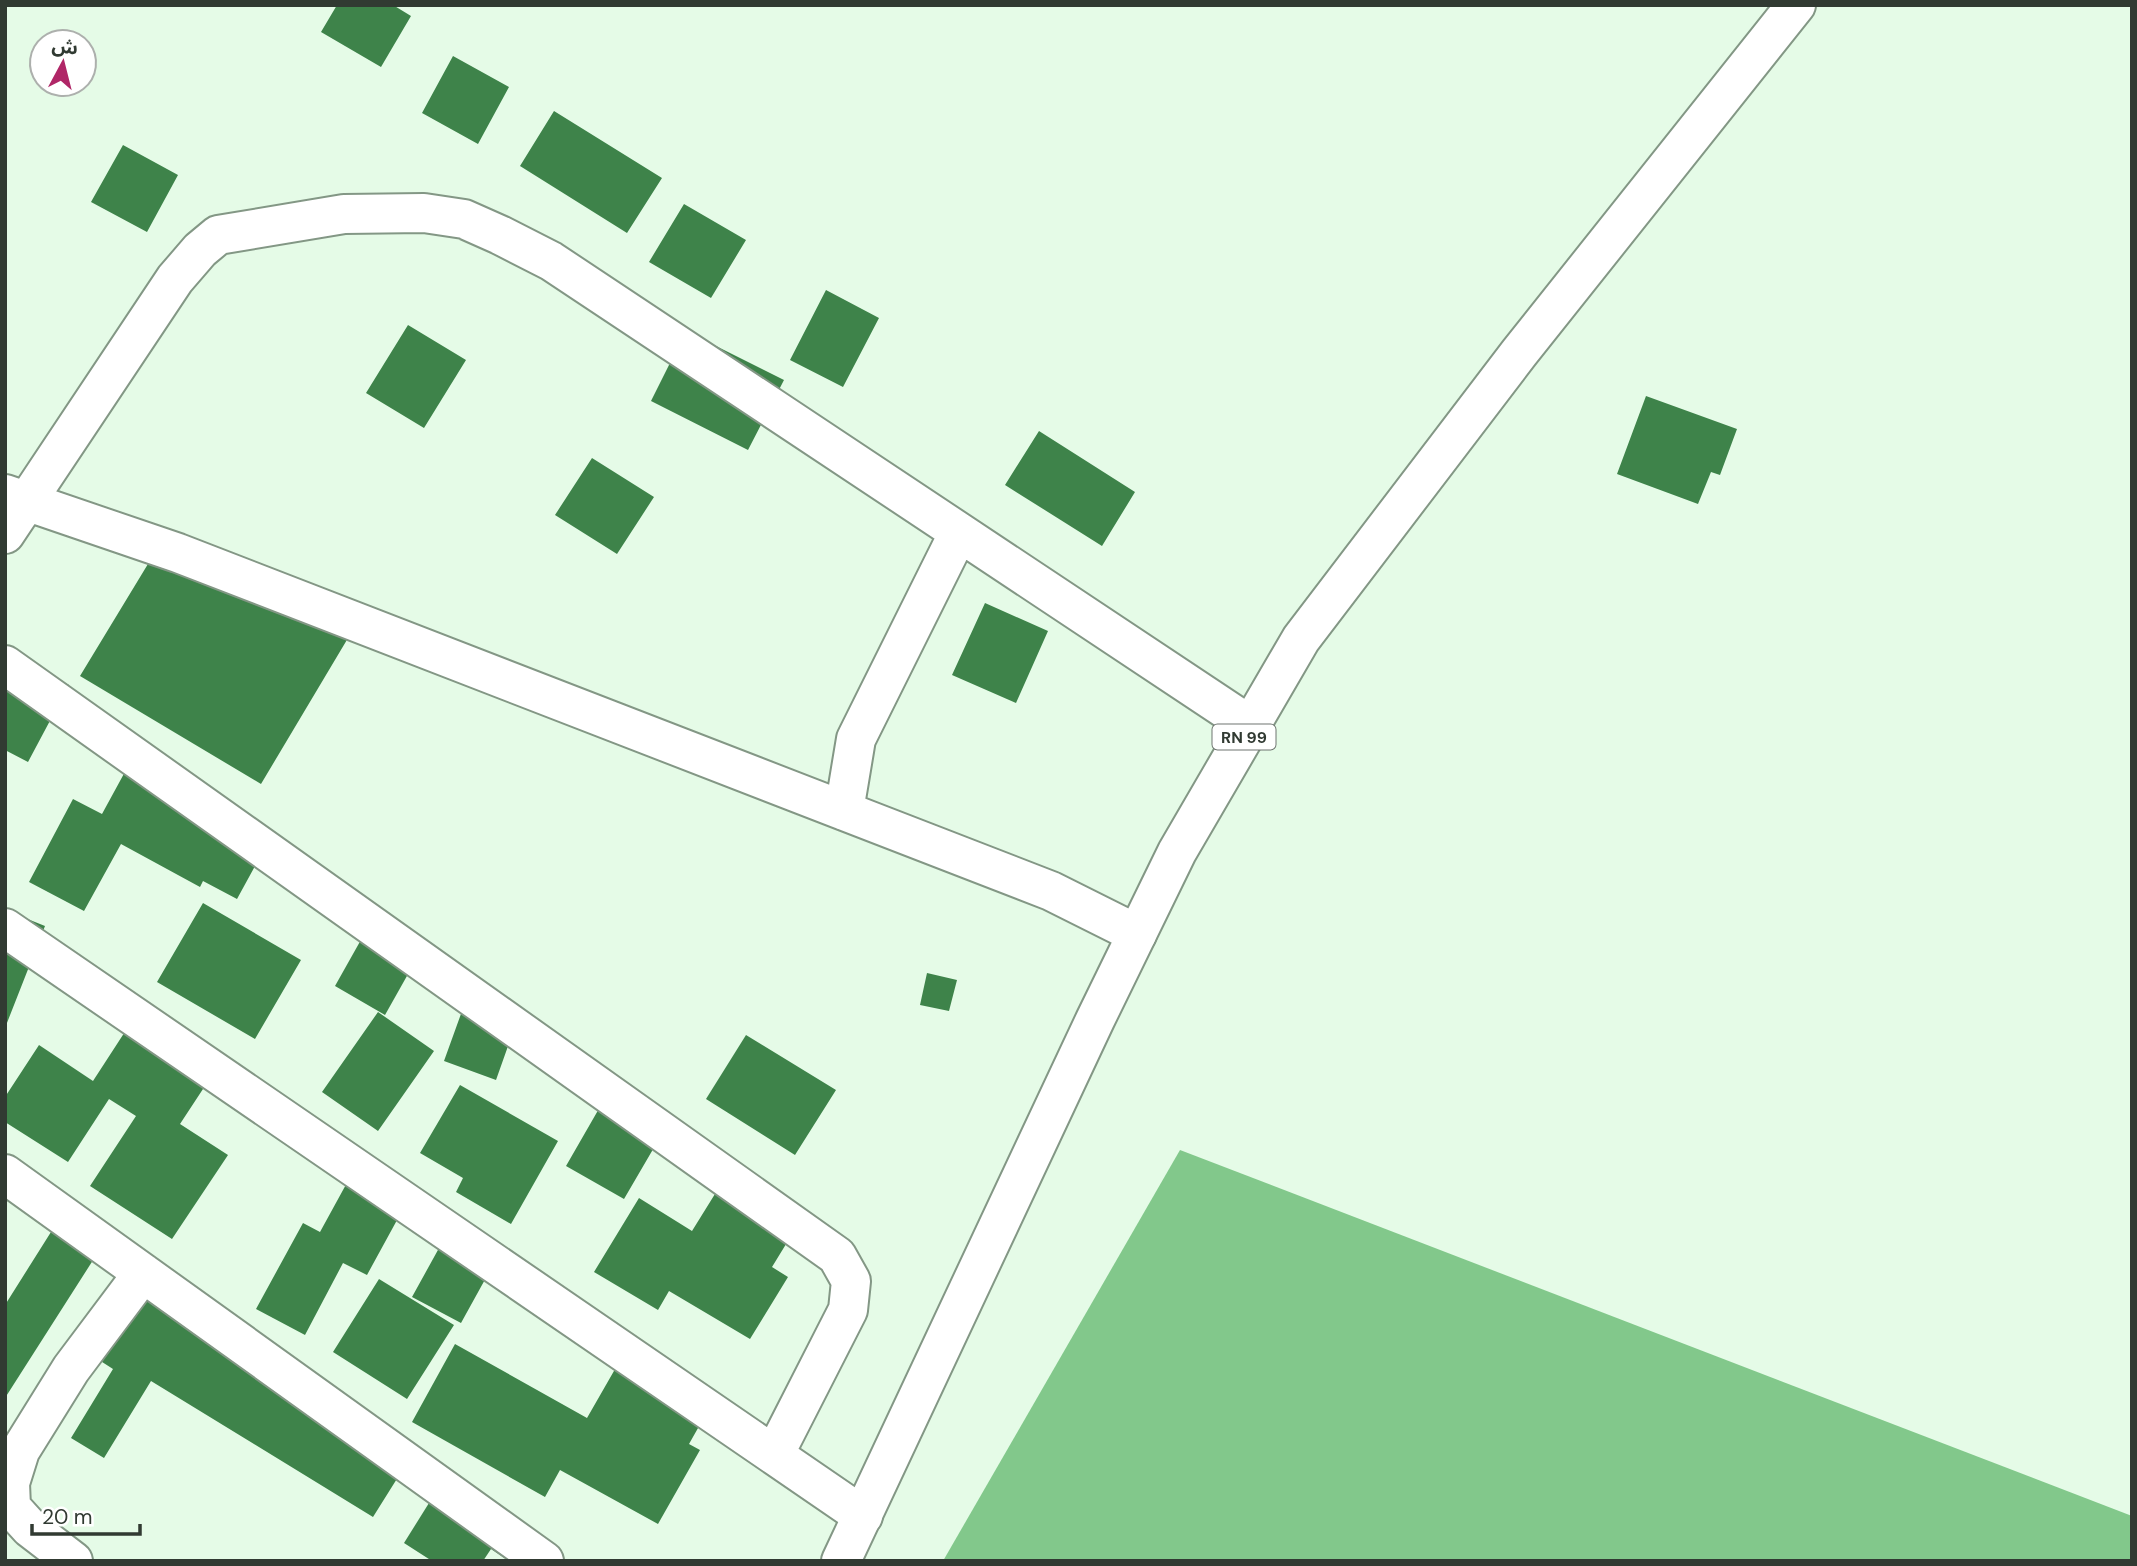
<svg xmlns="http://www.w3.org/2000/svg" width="2137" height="1566" viewBox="0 0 2137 1566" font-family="'DM Sans','Noto Sans Arabic',sans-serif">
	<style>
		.forest { fill: #82c88b }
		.building { fill: #3e834a }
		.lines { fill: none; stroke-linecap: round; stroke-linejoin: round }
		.minor-casing { stroke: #839785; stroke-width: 42 }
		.primary-casing { stroke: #839785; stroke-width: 42 }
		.minor { stroke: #fff; stroke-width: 38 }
		.primary { stroke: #fff; stroke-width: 38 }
		.labels { text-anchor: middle; stroke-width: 7; stroke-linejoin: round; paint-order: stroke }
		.shield { fill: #fff; stroke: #6f7570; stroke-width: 2 }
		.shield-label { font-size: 16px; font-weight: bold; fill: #313a32 }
	</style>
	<rect width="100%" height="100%" fill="#e5fbe7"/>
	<path class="forest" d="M1180,1150L2132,1516V1561H943Z"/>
	<path class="building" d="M337,5H393L411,16L381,67L321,32Z
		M453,56L509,87L478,144L422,113Z
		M554,111L662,178L627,233L520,166Z
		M123,145L178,175L147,232L91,202Z
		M684,204L746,240L711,298L649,262Z
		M826,290L879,318L843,387L790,360Z
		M408,325L466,360L424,428L366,393Z
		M686,331L784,380L748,450L651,401Z
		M1646,396L1737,429L1720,475L1711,472L1698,504L1617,474Z
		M1039,431L1135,492L1102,546L1005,485Z
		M592,458L654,497L617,554L555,515Z
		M168,531L357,623L261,784L80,676Z
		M985,603L1048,631L1016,703L952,675Z
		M5,651L69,685L28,762L5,750Z
		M132,759L272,835L237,899L203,881L200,887L121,844L84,911L29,882L73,799L102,814Z
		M203,903L301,960L255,1039L157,982Z
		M5,910L45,926L5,1028Z
		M371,922L421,951L385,1015L335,986Z
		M927,973L957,980L949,1011L920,1005Z
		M466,1000L518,1018L496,1080L444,1061Z
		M143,1004L224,1057L180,1124L228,1155L172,1239L90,1186L136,1116L109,1099L68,1162L5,1122V1097L39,1045L93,1081Z
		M378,1012L434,1051L378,1131L322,1092Z
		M746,1035L836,1090L795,1155L706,1099Z
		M460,1085L558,1141L511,1224L456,1192L463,1178L420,1153Z
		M608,1093L666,1127L624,1199L566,1166Z
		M360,1159L414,1189L367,1275L343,1263L305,1335L256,1309L303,1223L320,1232Z
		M728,1173L802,1218L772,1267L788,1277L750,1339L669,1291L658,1310L594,1272L639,1198L692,1231Z
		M68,1205L111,1232L5,1398V1305Z
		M449,1230L498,1256L461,1323L412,1297Z
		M122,1266L415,1450L373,1517L151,1381L104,1458L71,1438L113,1369L74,1344Z
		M379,1279L454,1325L407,1399L333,1352Z
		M455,1344L587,1418L626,1350L715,1398L689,1444L700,1450L658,1524L560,1470L545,1497L412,1422Z
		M439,1487L525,1561H509L491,1549L483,1561H432L404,1543Z"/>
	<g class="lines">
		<defs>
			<path id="minor" d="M5,494L178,553L1051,891L1137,934
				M5,534L175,279L200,250L218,235L344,214L424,213L464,219L500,235L551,261L1251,726
				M5,665L837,1256L851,1281L848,1310L774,1455
				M844,811L856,739L959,532
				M5,928L863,1516
				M5,1174L544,1561
				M73,1561L30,1528L11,1507L10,1483L20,1451L71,1369L143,1273"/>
			<path id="primary" d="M841,1561L1095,1020L1177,852L1301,639L1519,353L1796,5"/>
		</defs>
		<use href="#minor" class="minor-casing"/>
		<use href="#primary" class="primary-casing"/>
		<use href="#minor" class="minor"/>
		<use href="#primary" class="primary"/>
	</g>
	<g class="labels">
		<rect class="shield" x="1212.5" y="724.5" width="63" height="25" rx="5"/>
		<g class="shield-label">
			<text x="1244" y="743">RN 99</text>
		</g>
	</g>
	<rect width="2137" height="1566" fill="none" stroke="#313a32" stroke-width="14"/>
	<g transform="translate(63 63) rotate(7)"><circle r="33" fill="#ffffff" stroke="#adb0ad" stroke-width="2"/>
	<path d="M0-5L12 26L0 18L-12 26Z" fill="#b02667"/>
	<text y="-10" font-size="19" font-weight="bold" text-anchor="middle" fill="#313a32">ش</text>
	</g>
	<path d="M32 1524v10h108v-10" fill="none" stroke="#313a32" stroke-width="3.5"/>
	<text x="42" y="1524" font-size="21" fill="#313a32" stroke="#ffffff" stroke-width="5" paint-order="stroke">20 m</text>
</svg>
